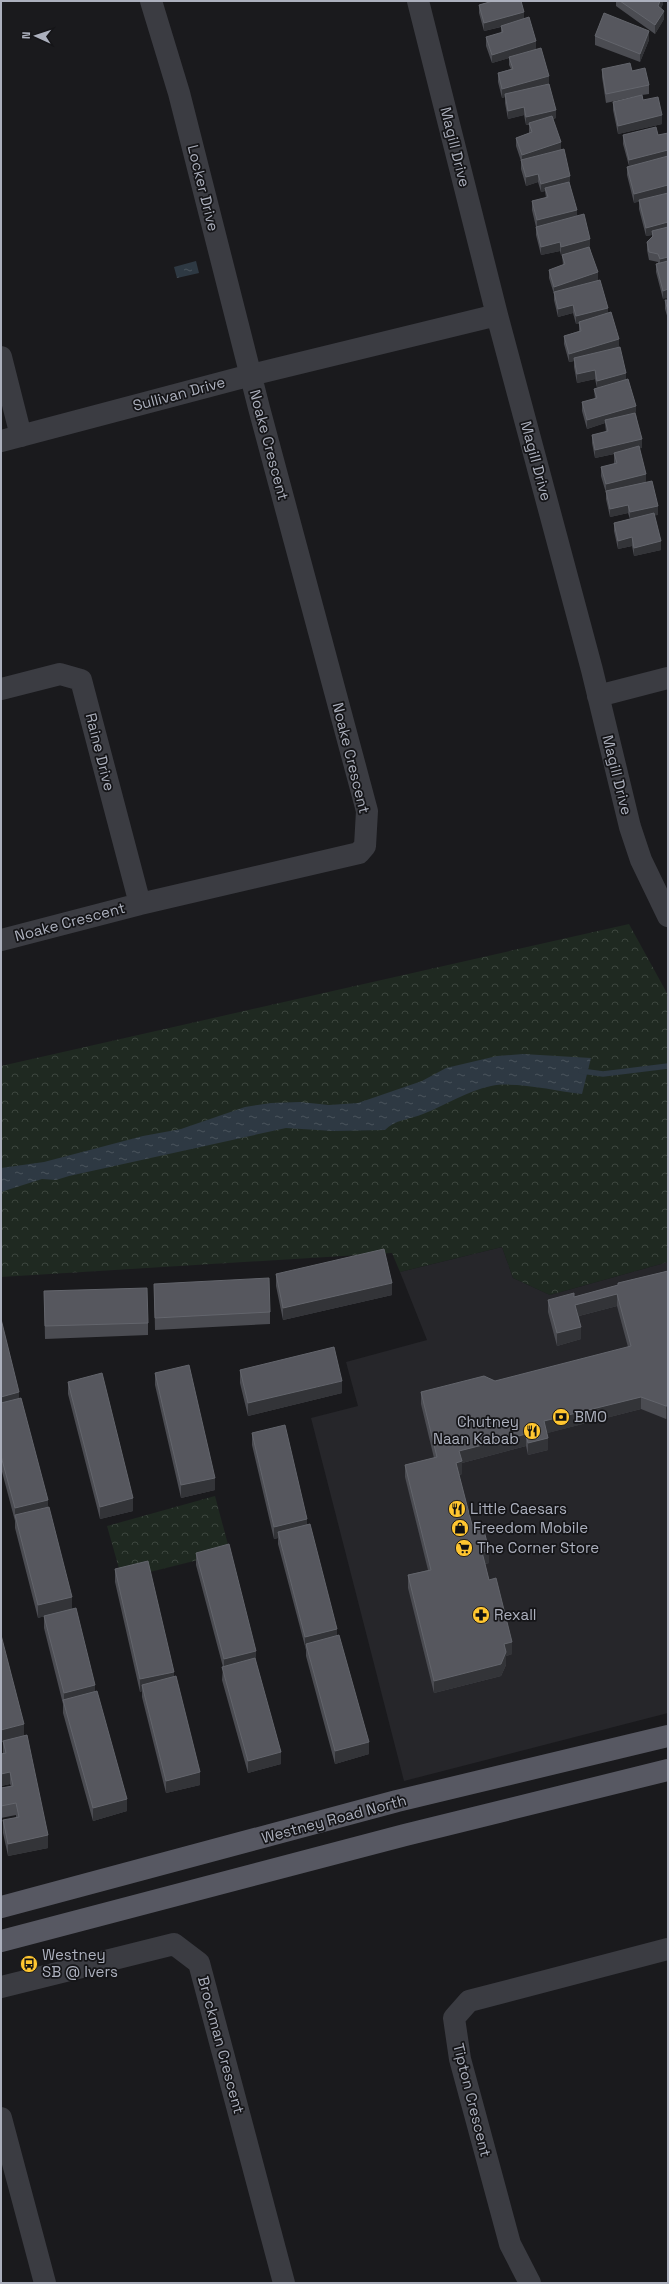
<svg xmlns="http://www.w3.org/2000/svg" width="669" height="2284" viewBox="0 0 669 2284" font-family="'Space Grotesk',sans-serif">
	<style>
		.built { fill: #26262a }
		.park { fill: url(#park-crowns) }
		.water { fill: url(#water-ripples) }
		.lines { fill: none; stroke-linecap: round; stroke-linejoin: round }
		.stream { stroke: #2e3943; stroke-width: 5.5 }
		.minor { stroke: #3b3c42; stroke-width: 22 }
		.major { stroke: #575862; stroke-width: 22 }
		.wall { fill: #4b4c52 }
		.shaded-wall { fill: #333438 }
		.building { fill: #56575e; stroke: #63656c }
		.labels { text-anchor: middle; stroke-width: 3.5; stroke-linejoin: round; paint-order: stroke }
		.street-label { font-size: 15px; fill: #acb0bd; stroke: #151518 }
		.poi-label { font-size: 15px; fill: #acb0bd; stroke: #151518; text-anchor: start }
	</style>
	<defs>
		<pattern id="park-crowns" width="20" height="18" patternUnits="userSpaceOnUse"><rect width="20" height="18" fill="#1f2921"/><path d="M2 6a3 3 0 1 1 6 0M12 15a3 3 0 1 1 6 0" fill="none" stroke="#3d463f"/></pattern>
		<pattern id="water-ripples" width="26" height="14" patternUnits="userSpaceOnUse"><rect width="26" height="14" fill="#2e3943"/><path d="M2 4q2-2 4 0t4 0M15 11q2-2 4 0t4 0" fill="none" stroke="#4a535c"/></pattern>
	</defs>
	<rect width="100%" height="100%" fill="#1a1a1d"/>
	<path class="built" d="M502,1247L513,1278L550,1295L668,1262V1713L404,1781L311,1418L358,1406L346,1362L427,1340L400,1272Z"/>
	<path class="park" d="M629,924L668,995V1262L550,1295L513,1278L502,1247L400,1272L392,1253L1,1277V1066Z
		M215,1496L230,1552L122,1579L107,1526Z"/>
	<path class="water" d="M196,261L199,273L177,278L174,267Z
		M523,1054L591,1058L582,1094C556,1091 516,1081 491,1086C467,1091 446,1105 423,1114C411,1119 394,1120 385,1130L333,1131L286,1128L69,1176L56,1180L42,1179L1,1192V1168L44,1162L143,1136L181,1129L245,1107L271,1103L300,1102L329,1105L358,1103L422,1081L446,1068L497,1056Z"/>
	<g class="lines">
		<path class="stream" d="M581,1071L603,1074L668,1066"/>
		<path class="minor" d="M418,1L497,315L592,670L630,827L641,860L668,916
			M1,357L21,436
			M1,441L251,375L497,315
			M1,689L60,674L81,680L140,904
			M598,696L668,678
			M1,940L140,904L359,853L365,846L367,811L259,408L179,93L151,1
			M1,1987L174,1944L199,1963L284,2283
			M1,2118L45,2283
			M530,2283L510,2244L460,2059L454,2018L469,2001L668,1949"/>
		<path class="major" d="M1,1907L397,1801L668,1736
			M1,1941L405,1835L668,1770"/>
	</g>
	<path class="wall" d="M492,1H521L524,19L536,49L549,84L556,118L553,119L570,185L577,216L590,247V248L598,280L608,313L619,347L626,380L636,414L642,448H639L646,482L658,515H654L661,550L634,556L632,546L618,549L614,531V523L630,519L628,513L610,517L606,499V493L601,476V467L614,464V454L595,458L592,443V435L606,432L605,423L587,429L582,411V402L595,399L594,389L597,388L595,379L577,383L574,367V361L569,362L564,344V336L579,331V324H576L573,313L558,317L554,300V294L549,278V270L563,265L562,255L567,254L561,255L560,251L541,255L536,235V227L532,210V201L546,198L545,191L541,192L538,182L526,186L521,169V161L516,146V138L529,133V125H526L524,115L508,119L505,103V97L502,98L498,82V73L511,69L509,65V58L492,63L486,46V37L501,33V27L484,31L479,13V5Z
		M616,1H663V4L661,8L664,19L655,34L616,6Z
		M595,36L649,40L640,62L595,45Z
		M602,69L632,71L649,85V94L642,95L643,100L662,124L618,134L613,110V102L637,96L606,103L602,77Z
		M668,133L663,299L656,272V264L658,263V262L649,260L647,250V242L652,237V235L646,236L639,209V201L634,203L627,175V167L629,166L623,144V135H658Z
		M665,300H668V319L665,309Z
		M668,1271L666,1419L641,1409L547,1433L548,1450L528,1455L526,1446L462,1463V1474L459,1475L472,1525L489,1563L485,1564L489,1580L512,1654L506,1656V1665L501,1676L434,1693L408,1588V1575L428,1570L405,1477V1465L434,1458L421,1404V1392L495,1381L628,1347L617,1306L579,1316L581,1339L557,1346L548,1312V1300L574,1297L618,1285V1283Z
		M276,1274L392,1295L283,1320L276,1286Z
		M154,1284L270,1312V1324L155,1330Z
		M44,1291L148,1323V1335L45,1339Z
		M1,1319L19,1398L48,1507L72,1609L95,1691L127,1811L93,1821L63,1713V1704L44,1628V1616L38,1618L15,1528V1521L1,1468Z
		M240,1370L342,1393L248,1416L240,1383Z
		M155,1373L215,1490L181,1498L155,1385Z
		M68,1382L133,1511L100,1519L68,1394Z
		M252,1433L307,1524L369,1754L335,1764L306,1656V1650L278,1544V1538L274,1539L252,1445Z
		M196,1553L256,1663L281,1764L248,1773L222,1680L223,1667L196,1565Z
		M115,1569L174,1677L200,1785L166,1793L142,1697V1691L140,1692L115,1582Z
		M24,1736L48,1848L8,1856L3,1833V1820L16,1818V1815L1,1818V1788L11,1786L10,1784L1,1786V1754H3V1742H1Z"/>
	<path class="shaded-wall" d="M660,1H663V4L658,14V6Z
		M664,11V19L655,34V25Z
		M524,12V21L484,31V23Z
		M649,31V40L640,62V54Z
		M536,41V50L492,63V55Z
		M549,76V84L505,94V97L502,98V89Z
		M524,107V115L508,119V111Z
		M556,110V118L526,125V117Z
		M662,115V124L618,134V126Z
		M561,142V151L522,164V155Z
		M668,150V159L629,168V160Z
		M538,174V182L526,186V177Z
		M570,176V185L545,188V191L541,192V184Z
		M668,185V194L634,203V194Z
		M577,210V218L537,229V220Z
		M668,222V230L652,231V235L646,236V228Z
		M590,239V247L561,255V247Z
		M560,242V251L541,255V247Z
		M668,257V266L660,268V259Z
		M598,272V281L554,293V287Z
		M668,289V298L663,299V291Z
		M573,305V313L558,317V309Z
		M608,308V316L579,322V324H576V316Z
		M619,339V348L574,358V361L569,362V354Z
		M595,370V379L577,383V374Z
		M626,373V382L597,389V381Z
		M636,406V415L605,420V423L587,429V420Z
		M642,439V448L595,458V450Z
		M646,474V482L606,491V484Z
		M628,505V513L610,517V509Z
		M658,506V515L630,521V512Z
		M632,537V546L618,549V541Z
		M661,541V550L634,556V548Z
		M392,1283V1295L283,1320V1308Z
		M617,1294V1306L575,1317V1305Z
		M581,1327V1339L557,1346V1333Z
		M342,1381V1393L248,1416V1403Z
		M19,1392V1405L1,1409V1397Z
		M641,1397V1409L544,1434V1421Z
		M666,1406H668V1418L666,1419Z
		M526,1434V1446L462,1463V1474L456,1475V1463L459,1451Z
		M548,1438V1450L528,1455V1443Z
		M215,1478V1490L181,1498V1485Z
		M133,1498V1511L100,1519V1507Z
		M48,1500V1512L15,1515V1521V1508Z
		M307,1519V1531L278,1532V1538L274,1539V1527Z
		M489,1550V1563L482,1564V1552Z
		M72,1597V1609L38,1618V1605Z
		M337,1629V1641L306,1644L305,1650V1637Z
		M512,1642V1654L506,1656V1665L501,1676L434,1693V1681L504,1644Z
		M256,1651V1663L224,1672V1659Z
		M174,1672V1684L142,1685V1691L140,1692V1679Z
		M95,1685V1697L64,1702V1693Z
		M24,1724V1737L1,1742V1730Z
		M369,1742V1754L335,1764V1751Z
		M281,1752V1764L248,1773V1761Z
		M10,1772V1784L1,1786V1774Z
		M200,1772V1785L166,1793V1781Z
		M127,1799V1811L93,1821V1808Z
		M48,1835V1848L8,1856V1844Z"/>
	<path class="building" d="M493,1H521L524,12L484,23L479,5Z
		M620,1H660L658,6L664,11L655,25Z
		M604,13L649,31L640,54L595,36Z
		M529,17L536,41L492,55L486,37L503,32L501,26Z
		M541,48L549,76L502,89L498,73L513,69L509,57Z
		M630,63L632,71L645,68L649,85L606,94L602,69Z
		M549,84L556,110L526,117L524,107L508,111L505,94Z
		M642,95L643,100L658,97L662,115L618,126L613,102Z
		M552,116L561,142L522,155L516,138L532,132L529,123Z
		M656,127L658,135L668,133V150L629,160L623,135Z
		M564,149L570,176L541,184L538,174L526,177L521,160Z
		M668,156V185L634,194L627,167Z
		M569,182L577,210L537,220L532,201L548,197L545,188Z
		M668,193V222L646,228L639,200Z
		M584,214L590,239L561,247L560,242L541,247L536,227Z
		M668,227V257L660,259L658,254L649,252L647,242L653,236L652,231Z
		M589,247L598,272L554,287L549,270L565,264L562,255Z
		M668,261V289L663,291L656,264Z
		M600,280L608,308L576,316L573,305L558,309L554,292Z
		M665,300H668V311Z
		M611,312L619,339L569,354L564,336L581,331L579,322Z
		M620,347L626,373L597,381L595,370L577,374L574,358Z
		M628,379L636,406L587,420L582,402L597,398L594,389Z
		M635,413L642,439L595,450L592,435L608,431L605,420Z
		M639,446L646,474L606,484L601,467L617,463L614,453Z
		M652,481L658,506L630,512L628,505L610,509L606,491Z
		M654,513L661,541L634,548L632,537L618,541L614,523Z
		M384,1249L392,1283L283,1308L276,1274Z
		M668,1271V1406H666L641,1397L544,1421L548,1438L528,1443L526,1434L459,1451L462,1461L456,1463L472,1525L482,1523L489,1550L482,1552L489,1580L496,1578L512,1642L504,1644L506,1652L501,1664L434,1681L408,1575L431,1570L405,1465L437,1457L421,1392L484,1376L495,1381L631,1346L617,1294L575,1305L581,1327L557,1333L548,1300L574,1293V1297L618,1285V1283Z
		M269,1278L270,1312L155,1318L154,1284Z
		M147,1288L148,1323L45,1326L44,1291Z
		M1,1319L19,1392L1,1397Z
		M334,1347L342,1381L248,1403L240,1370Z
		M189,1365L215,1478L181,1485L155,1373Z
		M102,1373L133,1498L100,1507L68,1382Z
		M21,1398L48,1500L15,1508L1,1456V1403Z
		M285,1425L307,1519L274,1527L252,1433Z
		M49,1507L72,1597L38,1605L15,1515Z
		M310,1524L337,1629L305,1637L278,1532Z
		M229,1544L256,1651L224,1659L196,1553Z
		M148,1561L174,1672L140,1679L115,1569Z
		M76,1608L95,1685L64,1693L44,1616Z
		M1,1635L24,1724L1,1730Z
		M339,1635L369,1742L335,1751L306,1644Z
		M255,1658L281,1752L248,1761L222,1667Z
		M176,1676L200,1772L166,1781L142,1685Z
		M97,1691L127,1799L93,1808L63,1700Z
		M27,1735L48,1835L8,1844L3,1820L19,1817L16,1803L1,1806V1788L13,1786L10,1772L1,1774V1754L6,1753L3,1741Z"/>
	<defs>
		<symbol id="bank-disc" viewBox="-11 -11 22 22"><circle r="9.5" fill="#ffc630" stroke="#151518"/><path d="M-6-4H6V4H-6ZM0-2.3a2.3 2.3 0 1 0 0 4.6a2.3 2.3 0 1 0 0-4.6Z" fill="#111"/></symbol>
		<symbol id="restaurant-disc" viewBox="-11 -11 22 22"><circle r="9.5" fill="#ffc630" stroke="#151518"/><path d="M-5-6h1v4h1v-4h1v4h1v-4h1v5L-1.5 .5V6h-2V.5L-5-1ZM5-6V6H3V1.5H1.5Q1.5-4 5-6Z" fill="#111"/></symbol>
		<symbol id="shop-disc" viewBox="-11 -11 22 22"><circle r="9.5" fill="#ffc630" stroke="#151518"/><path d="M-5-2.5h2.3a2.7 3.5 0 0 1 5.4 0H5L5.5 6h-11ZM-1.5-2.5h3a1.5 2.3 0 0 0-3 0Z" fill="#111"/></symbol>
		<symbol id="supermarket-disc" viewBox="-11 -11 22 22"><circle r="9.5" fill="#ffc630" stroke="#151518"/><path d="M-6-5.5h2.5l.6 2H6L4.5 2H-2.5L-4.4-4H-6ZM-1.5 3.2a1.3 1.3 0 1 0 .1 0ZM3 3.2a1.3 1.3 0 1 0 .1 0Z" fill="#111"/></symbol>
		<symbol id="pharmacy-disc" viewBox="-11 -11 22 22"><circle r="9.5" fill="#ffc630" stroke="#151518"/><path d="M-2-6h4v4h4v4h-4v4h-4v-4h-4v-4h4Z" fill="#111"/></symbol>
		<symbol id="bus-disc" viewBox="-11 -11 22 22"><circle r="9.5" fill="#ffc630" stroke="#151518"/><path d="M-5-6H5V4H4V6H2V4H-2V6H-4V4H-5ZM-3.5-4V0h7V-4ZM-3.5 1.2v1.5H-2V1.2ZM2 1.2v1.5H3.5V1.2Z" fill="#111"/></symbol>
	</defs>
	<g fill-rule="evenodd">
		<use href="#bank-disc" x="551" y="1407" width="20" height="20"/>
		<use href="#restaurant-disc" x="522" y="1421" width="20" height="20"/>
		<use href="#restaurant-disc" x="447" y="1499" width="20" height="20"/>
		<use href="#shop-disc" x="450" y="1518" width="20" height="20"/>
		<use href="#supermarket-disc" x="454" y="1538" width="20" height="20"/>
		<use href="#pharmacy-disc" x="471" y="1605" width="20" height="20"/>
		<use href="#bus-disc" x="19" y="1954" width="20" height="20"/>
	</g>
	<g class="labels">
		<g class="street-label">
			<text transform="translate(455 147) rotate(76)" y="5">Magill Drive</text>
			<text transform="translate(203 188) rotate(76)" y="5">Locker Drive</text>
			<text transform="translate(179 394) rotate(-15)" y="5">Sullivan Drive</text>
			<text transform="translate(269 445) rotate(75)" y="5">Noake Crescent</text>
			<text transform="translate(536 461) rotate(75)" y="5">Magill Drive</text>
			<text transform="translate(100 752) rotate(76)" y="5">Raine Drive</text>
			<text transform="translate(351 758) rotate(76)" y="5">Noake Crescent</text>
			<text transform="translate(617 775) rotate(76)" y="5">Magill Drive</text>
			<text transform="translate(70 922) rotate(-15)" y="5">Noake Crescent</text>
			<text transform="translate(334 1819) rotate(-15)" y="5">Westney Road North</text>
			<text transform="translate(221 2045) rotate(75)" y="5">Brockman Crescent</text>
			<text transform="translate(472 2100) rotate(76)" y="5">Tipton Crescent</text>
		</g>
		<g class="poi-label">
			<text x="574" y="1422">BMO</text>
			<text x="519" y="1427" text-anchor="end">Chutney<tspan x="519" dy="17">Naan Kabab</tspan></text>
			<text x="470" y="1514">Little Caesars</text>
			<text x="473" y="1533">Freedom Mobile</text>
			<text x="477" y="1553">The Corner Store</text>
			<text x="494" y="1620">Rexall</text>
			<text x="42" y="1960">Westney<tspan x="42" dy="17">SB @ Ivers</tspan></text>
		</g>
	</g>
	<rect width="669" height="2284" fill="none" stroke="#acb0bd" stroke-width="4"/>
	<g transform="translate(36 36) rotate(273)" stroke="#151518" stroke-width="3" paint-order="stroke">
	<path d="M0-3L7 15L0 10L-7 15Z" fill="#acb0bd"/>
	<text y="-6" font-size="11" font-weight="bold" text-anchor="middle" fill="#acb0bd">N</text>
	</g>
</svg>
